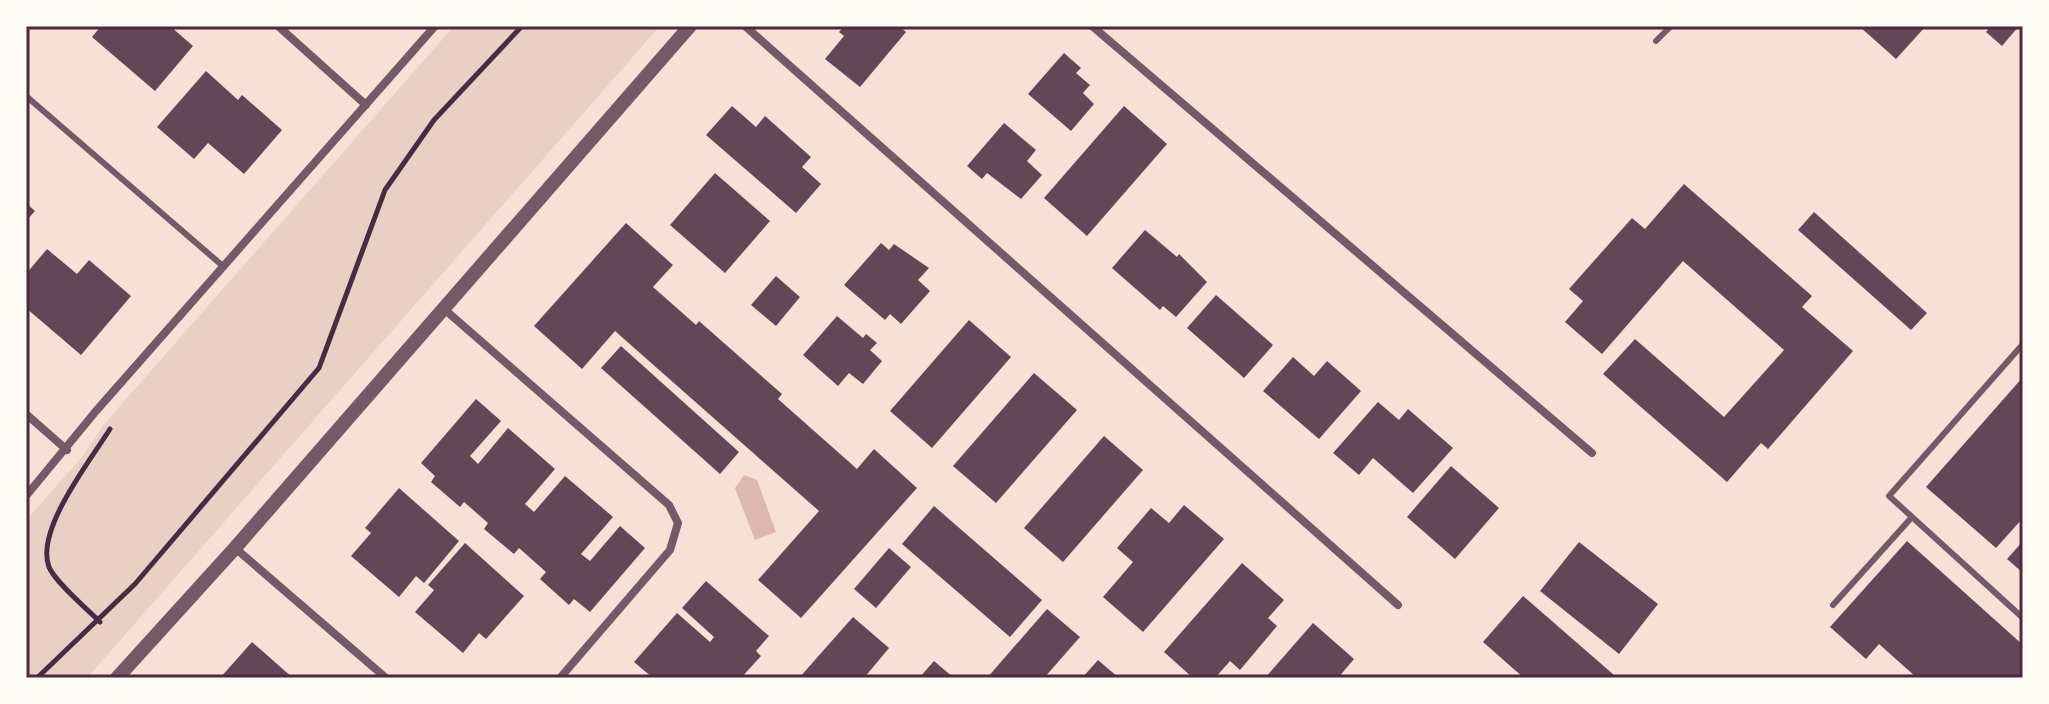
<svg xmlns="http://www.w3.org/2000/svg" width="2049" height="704" viewBox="0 0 2049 704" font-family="'PT Sans',sans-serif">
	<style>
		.green { fill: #ebcfc5 }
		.water { fill: #dcb8b0 }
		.building { fill: #644757 }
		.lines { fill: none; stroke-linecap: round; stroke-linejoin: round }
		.path { stroke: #4a2c40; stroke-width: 5 }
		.service { stroke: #755966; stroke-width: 6 }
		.minor { stroke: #755966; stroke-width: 8 }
		.tertiary { stroke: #755966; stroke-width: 14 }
		.neatline { fill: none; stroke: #4a2c40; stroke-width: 3 }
	</style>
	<rect width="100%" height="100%" fill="#f7e1d7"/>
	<path class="green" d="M454,26H660L87,678H26V520L82,457L105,423Z"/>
	<path class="water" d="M744,475L757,480L776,532L755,540L735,488Z"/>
	<path class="building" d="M101,26H170L193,46L155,91L92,37Z
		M844,26H899L906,32L860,87L825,59L844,36L839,32Z
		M1859,26H1926L1896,59Z
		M1991,26H2019L2002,46L1986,32Z
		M1064,53L1081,68L1076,73L1090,85L1083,93L1094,104L1071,131L1028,94Z
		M206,71L238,100L242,95L282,130L244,174L208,143L194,159L157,127Z
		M732,106L756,127L765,116L811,157L802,167L821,184L796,213L706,135Z
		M1124,106L1167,144L1087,236L1044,198Z
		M1004,123L1036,150L1027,161L1042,175L1021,199L987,173L982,179L967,166Z
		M715,173L770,221L725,273L670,225Z
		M1684,184L1812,296L1802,307L1853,351L1768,449L1761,443L1727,482L1603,374L1635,339L1724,417L1784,350L1683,261L1602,354L1565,322L1583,301L1569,289L1632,218L1645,229Z
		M26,203L35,211L26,221Z
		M1814,212L1927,313L1911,330L1798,230Z
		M626,223L673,265L653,287L696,325L699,321L782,394L778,399L857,469L874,449L917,488L801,618L758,580L819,511L615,331L582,369L534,326Z
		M1145,230L1177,257L1179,254L1207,282L1176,317L1163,306L1160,310L1112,268Z
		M881,243L889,250L894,244L929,268L918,280L930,291L901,324L890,314L885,320L844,285Z
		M47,249L77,274L89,260L131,296L81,355L26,308V274Z
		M776,276L800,297L776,326L751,305Z
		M1216,295L1273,345L1244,378L1187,328Z
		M837,316L863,338L866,334L877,343L870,350L882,361L863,384L849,373L838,386L803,355Z
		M969,320L1011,357L932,448L890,411Z
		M621,346L739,452L720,474L601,368Z
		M1293,357L1314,376L1327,361L1361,391L1319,439L1263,391Z
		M1034,373L1077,410L996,503L953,466Z
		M2023,377V518L1996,548L1926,487Z
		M476,399L501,421L470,456L478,464L508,428L555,469L525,504L534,512L565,476L613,517L581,554L590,561L620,526L645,548L590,612L574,599L569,605L540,579L546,572L519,548L514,554L484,529L488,523L464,502L460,507L431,482L435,476L421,463Z
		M1378,402L1399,420L1408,409L1453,448L1413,493L1373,458L1359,475L1333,453Z
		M1104,436L1143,470L1063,562L1024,528Z
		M1451,466L1499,508L1455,559L1407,517Z
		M399,488L459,541L424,583L416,576L399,597L351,556L371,533L365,528Z
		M1184,505L1224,539L1143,632L1103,597L1133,562L1117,548L1151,508L1169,523Z
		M934,506L1042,600L1010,637L902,544Z
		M1907,541L2023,645V678H1917L1879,644L1866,659L1830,627Z
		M2023,541V573L2007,559Z
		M1579,542L1658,604L1619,654L1540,591Z
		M465,543L524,596L486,639L479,633L463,653L415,612L434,590L428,585Z
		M889,548L911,567L876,608L854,589Z
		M1242,563L1284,600L1268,618L1277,626L1240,670L1230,661L1215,678H1193L1164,652Z
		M706,581L769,636L756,651L761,656L741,678H653L634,662L677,613L710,642L714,637L682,608Z
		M1523,596L1614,675L1611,678H1524L1483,642Z
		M1047,609L1080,637L1044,678H987Z
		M853,617L889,648L864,678H799Z
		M1313,623L1354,659L1338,678H1265Z
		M252,642L293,678H220Z
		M1098,660L1119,678H1082Z
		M934,661L954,678H919Z"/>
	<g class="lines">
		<path class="path" d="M100,622C87,609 55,582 49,567C35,530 90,461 110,429
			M37,678L135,584L319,368L385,190L434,120L522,26"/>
		<path class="service" d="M1656,41L1671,26
			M26,96L224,267
			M2023,344L1889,496L2023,618
			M1833,605L1912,517"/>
		<path class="minor" d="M278,26L366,105
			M745,26L1398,605
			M1092,26L1592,453
			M444,309L669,505L678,523L670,550L560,678
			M26,414L67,450
			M26,496L96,411L435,26
			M235,548L386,678"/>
		<path class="tertiary" d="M117,678L235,548L690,26"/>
	</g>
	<rect width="2049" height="704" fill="none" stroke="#fffaf5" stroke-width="56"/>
	<rect x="28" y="28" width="1993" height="648" class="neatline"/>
</svg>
